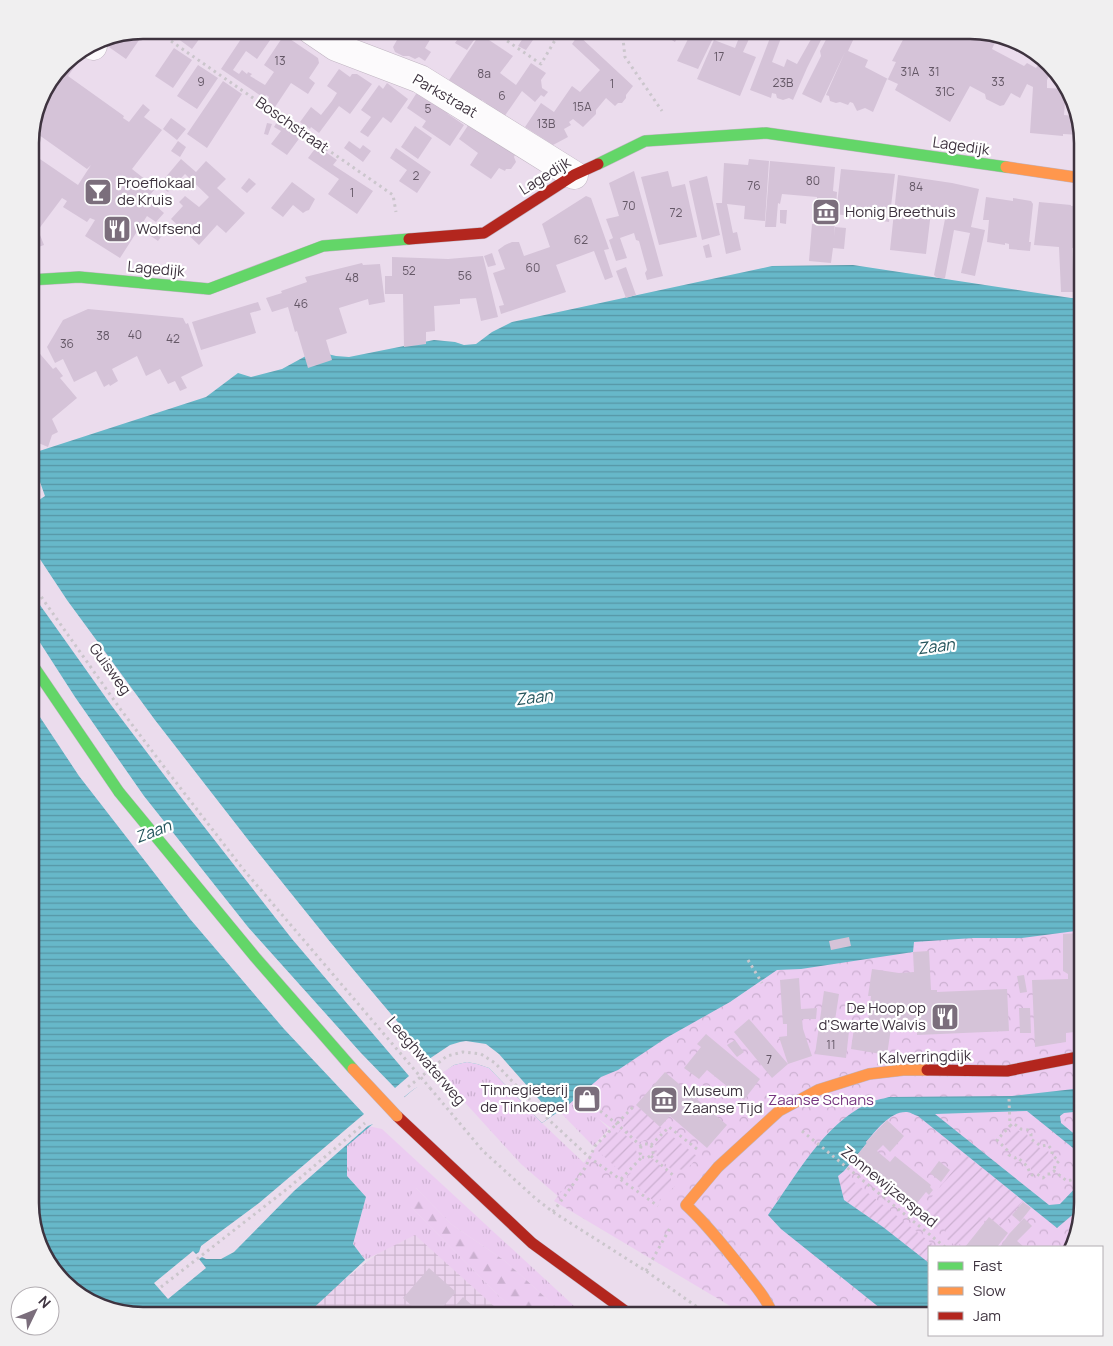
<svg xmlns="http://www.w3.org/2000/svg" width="1113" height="1346" viewBox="0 0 1113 1346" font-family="Manrope,sans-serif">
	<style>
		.industrial { fill: url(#industrial-grid) }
		.grass { fill: url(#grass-tufts) }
		.forest { fill: url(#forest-firs) }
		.park { fill: url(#park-crowns) }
		.garden { fill: url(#garden-furrows) }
		.water { fill: url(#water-rules) }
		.pier { fill: #ebdced }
		.building { fill: #d5c3d8 }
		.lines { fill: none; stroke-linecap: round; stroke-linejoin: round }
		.street-casing { stroke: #c0b5c2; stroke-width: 29 }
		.fast-casing { stroke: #c0b5c2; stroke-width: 12 }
		.slow-casing { stroke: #c0b5c2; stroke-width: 12 }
		.jam-casing { stroke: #c0b5c2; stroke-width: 12 }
		.path { stroke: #cbc6cc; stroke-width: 3; stroke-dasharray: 2.5 4; stroke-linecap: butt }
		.street { stroke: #fcfafc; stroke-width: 28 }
		.fast { stroke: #63d668; stroke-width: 11 }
		.slow { stroke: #ff974d; stroke-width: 11 }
		.jam { stroke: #b3261e; stroke-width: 11 }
		.fast-bridge-casing { stroke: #c0b5c2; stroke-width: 12; stroke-linecap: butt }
		.slow-bridge-casing { stroke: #c0b5c2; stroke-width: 12; stroke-linecap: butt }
		.path-bridge { stroke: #cbc6cc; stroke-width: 3; stroke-dasharray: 2.5 4; stroke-linecap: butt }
		.fast-bridge { stroke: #63d668; stroke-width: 11 }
		.slow-bridge { stroke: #ff974d; stroke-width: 11 }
		.labels { text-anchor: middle; stroke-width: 4.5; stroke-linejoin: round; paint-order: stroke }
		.number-label { font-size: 12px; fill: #655867 }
		.street-label { font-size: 15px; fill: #3e333f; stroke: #fff }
		.poi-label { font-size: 15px; fill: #3e333f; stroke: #fff; text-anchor: start }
		.park-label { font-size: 15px; fill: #76357f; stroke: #fff }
		.water-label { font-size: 16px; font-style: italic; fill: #23545b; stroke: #fff }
		.rim { fill: none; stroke: #3e333f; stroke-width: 2.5 }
	</style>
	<defs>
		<pattern id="industrial-grid" width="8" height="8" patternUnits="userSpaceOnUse" patternTransform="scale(1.25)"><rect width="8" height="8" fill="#ebd3ee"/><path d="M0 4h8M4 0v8" fill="none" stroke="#cbb6cd"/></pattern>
		<pattern id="grass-tufts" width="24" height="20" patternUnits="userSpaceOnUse" patternTransform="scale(1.25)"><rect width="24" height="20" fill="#ecccf1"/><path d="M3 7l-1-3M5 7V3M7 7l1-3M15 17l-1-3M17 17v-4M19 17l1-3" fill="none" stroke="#cbb0d0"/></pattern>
		<pattern id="forest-firs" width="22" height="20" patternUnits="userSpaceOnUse" patternTransform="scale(1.25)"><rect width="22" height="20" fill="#ecccf1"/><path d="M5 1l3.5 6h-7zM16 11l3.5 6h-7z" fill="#cbb0d0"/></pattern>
		<pattern id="park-crowns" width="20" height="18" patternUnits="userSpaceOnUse" patternTransform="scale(1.25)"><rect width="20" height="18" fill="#ecccf1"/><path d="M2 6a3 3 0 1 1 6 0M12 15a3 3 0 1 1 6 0" fill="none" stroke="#cbb0d0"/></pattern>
		<pattern id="garden-furrows" width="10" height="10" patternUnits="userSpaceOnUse" patternTransform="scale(1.25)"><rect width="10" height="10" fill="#ecccf1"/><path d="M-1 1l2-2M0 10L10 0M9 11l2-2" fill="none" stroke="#cbb0d0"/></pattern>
		<pattern id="water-rules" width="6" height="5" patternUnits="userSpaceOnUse" patternTransform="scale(1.25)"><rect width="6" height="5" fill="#67b8c9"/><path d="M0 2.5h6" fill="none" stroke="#5696a5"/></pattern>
	</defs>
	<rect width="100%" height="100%" fill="#ebdced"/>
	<path class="industrial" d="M411,1228L515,1316H297Z"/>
	<path class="grass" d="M467,1062L477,1064L489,1068L542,1123L585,1164L559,1197L521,1164L449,1085L450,1083L441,1072L454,1065Z
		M577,1098L609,1129L593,1146L559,1111Z
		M368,1126L382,1129L585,1316H566L505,1261L451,1224L416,1188L411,1207L499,1296L522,1316H505L415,1235L363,1261L365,1259L353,1244L366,1197L347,1176V1146Z"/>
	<path class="forest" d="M416,1188L451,1224L505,1261L566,1316H522L499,1296L411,1207L407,1200Z"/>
	<path class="park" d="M1083,876V1204L1071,1247H929V1316H747L554,1201L611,1128L555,1087L744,925Z"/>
	<path class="garden" d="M636,1105L663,1129L651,1141L645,1140L640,1142L621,1124Z
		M1016,1129L1021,1132H1026L1029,1139L1041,1149H1048L1049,1156L1055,1161L1052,1164L1053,1168L1051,1172H1046L1043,1176L1037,1171L1031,1170L1030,1165L1017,1154L1013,1155L1010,1152V1149L1003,1143L1006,1140L1005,1135L1009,1132L1012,1133Z
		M620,1130L637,1146L636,1150L638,1157L622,1173L597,1150L615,1131L618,1133Z
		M667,1132L698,1157L685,1171L679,1169L674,1172L656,1155L657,1149L655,1144Z
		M966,1155L1023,1201L1002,1227L988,1217L964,1247L959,1244L957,1247L943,1236L946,1231L942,1227L938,1232L917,1215Z
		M653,1159L671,1175V1182L675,1186L656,1203L627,1177L643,1160L648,1161Z
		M845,1170L851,1175L849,1178L936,1247H929V1263L883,1227L844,1200L838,1176Z"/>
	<path class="water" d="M853,265L1071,298H1083V930L1022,938H973L914,942L913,952L801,969L777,970L730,1002L666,1038L618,1070L601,1077L568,1105L542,1123L489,1068L477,1064L467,1062L454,1065L414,1089L347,1146V1176L366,1197L353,1244L365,1260L305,1316H142L92,1304L49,1266L30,1204V506L45,496L30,454L206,397L238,373L251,377L282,369L315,351L336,356L349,357L434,340L455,342L464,345L476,344L492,332L512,322L772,266Z
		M1083,1088V1111L1064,1113L1060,1116L1061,1123L1083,1141V1156L1027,1111L935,1114L1049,1205L1060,1204L1083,1180V1206L1057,1228L918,1116C914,1115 910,1112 907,1112C890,1111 876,1131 866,1142L867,1143L844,1171L838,1176L844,1200L883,1227L929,1263V1316H890L781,1229L768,1215C796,1176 823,1125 867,1104C874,1100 882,1099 889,1097L1012,1096Z"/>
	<path class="pier" d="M30,544L67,600L155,720L253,846L331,943L429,1059L450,1045L460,1042L466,1041L486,1044L499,1054L553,1115L542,1123L489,1068L477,1064L467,1062L454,1065L419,1089L418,1087L414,1089L404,1097L406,1099L376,1125L373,1124L368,1126L294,1191L234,1252L221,1259H206L202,1257L199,1259L206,1268L168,1299L154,1283L193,1251L196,1254L199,1252L201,1246L259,1203L364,1114L284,1029L190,919L79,776L30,702V627L75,697L144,796L248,927L361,1053L395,1088L409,1076L292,939L180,796L111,705L30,591Z"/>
	<path class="building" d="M142,30H146L126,59L106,45L111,36Z
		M166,30H188L200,38L192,49Z
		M247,30H272L275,33L257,59L246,51L233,70L239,74L242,70L247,74L248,72L252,74L250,76L265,85L274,72L264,65L282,38L287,37L318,58L319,63L309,78L315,83L308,94L291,83L275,107L267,101L269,97L266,95L264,98L221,69Z
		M382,30H423L421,32L431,38L425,48L431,52L425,61L419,57L415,59L409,56H403L395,52L393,47L397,40Z
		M464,30H481L467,50L455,43Z
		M494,30H511L506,37Z
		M656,30H681L675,42Z
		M687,30H717L698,69L677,61L688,39L683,37Z
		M773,30H784L772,62L784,67L787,59L797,64L814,34L822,38L807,68L793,100L789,98L783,100L777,98L776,94L772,93L771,98L750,90Z
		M831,30H839L854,38L848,51L868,60L865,67L888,79L896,62L892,61L908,30H978L983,32L996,40L992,49L1024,66L1027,63L1036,68L1038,65L1051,72L1047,80V88L1066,89L1064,115L1075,116L1081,135L1063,134V136L1030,133L1033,87L1027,84L1020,98L1011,93L1004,105L1000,106L986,99L985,94L970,86L950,122L895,90L898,84L887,79L873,112L865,108L857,111L853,103L850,102L848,105L840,102L836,103L830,101L829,96L826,95L845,52L821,103L802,94L821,56L820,51Z
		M480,34L513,56L500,73L516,85L531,63L546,73L541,80L542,88L548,92L544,97L541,95L535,102L522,91L504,117L485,104L486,103L482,100L481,102L449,80Z
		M525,35L533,40L526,50L518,46Z
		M578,35L633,86L626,95V98L622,103H618L615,106L606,98L596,110V114L583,127L573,119L569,122L571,125L564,129L568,137L553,145L525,127L541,103L554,112L572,86L580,92L600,70L572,44Z
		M740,35L749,39L743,52L756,57L740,96L697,79L714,40L735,48Z
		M174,48L192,60L173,88L155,76Z
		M75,54L81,58L68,76L124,116L123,118L129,122L143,104L150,110L144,117L162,130L132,169L156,188L147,198L164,213L156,222L147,216L120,258L85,236L95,220L90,218L87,222L63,207L67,201L62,198L38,230L44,245L30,250V168L37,157L78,185L91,165L87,169L32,130L42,92L68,58Z
		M198,65L218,78L197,109L177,96Z
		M339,69L350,77L352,74H357L372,84L350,114L339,106L319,133L311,127L310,129L300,122L311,107L321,115L332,101L337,93L327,86Z
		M223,81L242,94L207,148L187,134Z
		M387,83L408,99L391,123L383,117L368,137L360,132L371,117L361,110L379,85L383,89Z
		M416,94H423L446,109L448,114L464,125L450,146L422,127L426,121L407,108Z
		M171,118L186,129L177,140L163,129Z
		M278,120L301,136L287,155L271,144L281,131L274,127Z
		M267,123L272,124L268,135L264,134Z
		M469,124L515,155L514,157L516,162L511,169H506L505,171L499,168L491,179L470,165L478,153L459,139Z
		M415,126L432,138L418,159L401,147Z
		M178,141L186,147L180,157L171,151Z
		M349,141L360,149L363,145L371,151L363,162L344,148Z
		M317,146L337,160L333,165L373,191L357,214L328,194L339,179L308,158Z
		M396,148L431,172L417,193L399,181L407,170L390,158Z
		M181,159L196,172L206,161L226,179L217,188L245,213L226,233L217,225L199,245L171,219L183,206L179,202L185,196L199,207L209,197L185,174L168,192L159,185Z
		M749,159L769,161L765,221L744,219L745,206L727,204L733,233L737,232L741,250L726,254L716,203H722L724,163L748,165Z
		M770,161L835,167L833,191L837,192L834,236L835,227L846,228L844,249L833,248L831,263L809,261L812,224H815L817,197L782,194L780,204L778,203L776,227H765Z
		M841,169L895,174L889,222L836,214Z
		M634,171L663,276L647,280L645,273L647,270L639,241L636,240L634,233L620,238L627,258L616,261L609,240L613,238L606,219L619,216L609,183Z
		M668,171L672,187L685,184L697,237L659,245L641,177Z
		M898,175L952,183L979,189L971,227L985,230L975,276L961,273L970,233L954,230L945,278H937L934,275L946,214L931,212L926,254L890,250Z
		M707,176L720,235L702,240L689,181Z
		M249,178L256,184L247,193L241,188Z
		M292,182L315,199L309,210L306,211L303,213L293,205L283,217L271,208Z
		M586,196L591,198L609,249L604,250L613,277L605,280L594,251L556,265L566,292L501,314L499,306L504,305L493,273L505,269L498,250L505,245L512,242H519L524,256L550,247L542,224Z
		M986,197L1013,201V198L1031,201L1033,204L1029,242H1031L1030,251L1009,249V244L1005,243V245L987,242L989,220H983Z
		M1039,202L1071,205V206L1083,205V247L1072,248L1074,292H1061L1059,247L1034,245Z
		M780,210H787L786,224L780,223Z
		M152,227L163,234L158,241L148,234Z
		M709,244L712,257L706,258L703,246Z
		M492,253L496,265L488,267L484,256Z
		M483,256L498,317L481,321L476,298L460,299V304L434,306L435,331L426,332V344L404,347L403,294H385V276H392V257L448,259Z
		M362,263L363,265L380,264L385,302L369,305L368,299L339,308L347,333L326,340L332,360L308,368L297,331L295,332L288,307L272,312L266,298L282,293L281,291L307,282L305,277Z
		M626,267L636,295L626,298L616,271Z
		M258,302L261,310L250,313L256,333L201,350L192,322Z
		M88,309L183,318L186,324L188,323L203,366L181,377L187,388L180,391L175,381L168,384L160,369L146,376L137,356L112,369L118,381L110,386L109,384L104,387L96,371L74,382L63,359L55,363L47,347L63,320Z
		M35,348L53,369L56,367L63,376L60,378L77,398L52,419L58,432L52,435L48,447L36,442L30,445V350L31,351Z
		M1080,933L1081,998L1082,999L1083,1031L1066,1033V1042L1035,1047L1032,980L1068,979V974L1063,971V934Z
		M849,937L851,946L831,950L829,941Z
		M929,951L931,990H937V992L1007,989L1009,1031L917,1035V1026L891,1028L887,1055L851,1049L854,1028L867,1030L871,996H868L872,969L899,973L914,972L913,952Z
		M1024,975L1027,992L1020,993L1017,976Z
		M799,978L801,1009L817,1008L816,1019H802L803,1029L812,1056L788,1064L779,1037L787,1036V1024H783L780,980Z
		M824,991L839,994L835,1020L850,1022L846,1058L815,1054Z
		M1019,1008H1030L1031,1033H1020Z
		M749,1019L788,1064L772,1078L734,1032Z
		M706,1034L760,1079L744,1100L707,1070L699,1079L684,1068L701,1047L697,1044Z
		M735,1040L744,1052L737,1057L727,1045Z
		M665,1072L727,1125L707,1148L670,1116L660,1127L636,1105Z
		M581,1089H587L597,1098L598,1104L593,1110L587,1109L577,1101L576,1095Z
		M887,1120L904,1136L890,1152L883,1145L877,1151L890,1162L895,1156L931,1185L930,1187L933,1190L929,1195L926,1192L913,1208L854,1159L867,1143L866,1142Z
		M939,1161L950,1170L941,1182L930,1173Z
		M1023,1202L1031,1208L1020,1222L1012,1215Z
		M989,1217L1008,1233L997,1247H965Z
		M1024,1218L1032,1226L1017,1241L1024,1247H1000L1009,1234Z
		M429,1268L456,1292L435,1316H423L403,1298Z
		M463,1297L484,1316H454L450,1312Z"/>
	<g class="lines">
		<defs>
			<path id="street" d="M311,30L336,47L420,79L574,175
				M90,44L93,46"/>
			<path id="fast" d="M598,164L645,141L766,133L1006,167
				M30,280L79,277L209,289L323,246L409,239
				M30,661L119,792"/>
			<path id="slow" d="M1006,167L1074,177L1083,176
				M773,1316C767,1298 754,1285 743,1270C725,1248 708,1225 686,1205L718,1167L779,1111L818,1090L869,1074L903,1070H927"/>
			<path id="jam" d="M409,239L484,233L574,175L598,164
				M927,1070L1007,1071L1083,1056
				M397,1116L532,1243L632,1316"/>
		</defs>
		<use href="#street" class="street-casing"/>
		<use href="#fast" class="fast-casing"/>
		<use href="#slow" class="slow-casing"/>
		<use href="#jam" class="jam-casing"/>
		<path class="path" d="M155,30L393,195L396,212
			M491,30L541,64L561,30
			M622,30L625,57L662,111
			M1006,39L1047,64
			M30,581L121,710L168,772
			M748,960L762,983
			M408,1087L447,1056L463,1052L481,1054L495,1063L548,1119L590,1158L658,1206
			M430,1088L483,1151L535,1198L553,1212L646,1271L710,1316
			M1009,1099L1010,1126L997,1140L1007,1150L1009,1155L1015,1158L1017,1157L1027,1166L1030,1173L1032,1175L1037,1174L1043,1178L1047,1174H1050L1054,1171L1067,1181L1083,1177
			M595,1107L617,1124L641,1146L644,1144H650L653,1149V1154L647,1158L642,1157
			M1010,1126L1013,1123L1021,1129L1028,1130L1031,1134V1139L1041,1146L1048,1145L1052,1150V1155L1059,1161L1055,1165L1054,1171
			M802,1131L945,1247
			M651,1145L669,1127L697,1149
			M641,1146L640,1153L642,1157
			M651,1156L674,1176
			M621,1179L642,1157
			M553,1212L585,1168L595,1146L634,1106
			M646,1271L670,1228
			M161,1287L287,1189L365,1123
			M799,1307L809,1314"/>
		<use href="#street" class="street"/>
		<use href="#fast" class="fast"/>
		<use href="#slow" class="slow"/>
		<use href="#jam" class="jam"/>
		<defs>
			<path id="fast-bridge" d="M119,792L255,957L353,1069"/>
			<path id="slow-bridge" d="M353,1069L397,1116"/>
		</defs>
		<use href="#fast-bridge" class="fast-bridge-casing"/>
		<use href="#slow-bridge" class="slow-bridge-casing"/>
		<path class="path-bridge" d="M168,772L243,869L430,1088"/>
		<use href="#fast-bridge" class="fast-bridge"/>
		<use href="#slow-bridge" class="slow-bridge"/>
	</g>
	<defs>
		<symbol id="bar-square" viewBox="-11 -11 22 22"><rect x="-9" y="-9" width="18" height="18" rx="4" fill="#7b6e7c" stroke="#fff"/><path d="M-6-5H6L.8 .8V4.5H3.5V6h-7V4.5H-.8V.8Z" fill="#fff"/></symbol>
		<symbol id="museum-square" viewBox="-11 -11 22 22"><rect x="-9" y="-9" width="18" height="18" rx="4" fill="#7b6e7c" stroke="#fff"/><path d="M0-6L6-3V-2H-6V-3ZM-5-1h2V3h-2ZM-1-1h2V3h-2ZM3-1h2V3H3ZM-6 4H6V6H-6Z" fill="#fff"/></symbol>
		<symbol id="restaurant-square" viewBox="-11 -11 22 22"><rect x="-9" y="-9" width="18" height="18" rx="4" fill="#7b6e7c" stroke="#fff"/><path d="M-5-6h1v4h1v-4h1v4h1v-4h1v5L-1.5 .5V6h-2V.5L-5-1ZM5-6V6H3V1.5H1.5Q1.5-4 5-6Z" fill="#fff"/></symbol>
		<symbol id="shop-square" viewBox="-11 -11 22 22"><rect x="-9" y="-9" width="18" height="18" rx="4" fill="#7b6e7c" stroke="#fff"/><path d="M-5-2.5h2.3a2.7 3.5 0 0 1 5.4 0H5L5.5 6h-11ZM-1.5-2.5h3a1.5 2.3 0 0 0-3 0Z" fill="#fff"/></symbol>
	</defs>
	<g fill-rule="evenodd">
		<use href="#bar-square" x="82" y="176" width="32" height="32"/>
		<use href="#museum-square" x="810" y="196" width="32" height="32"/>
		<use href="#restaurant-square" x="101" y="213" width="32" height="32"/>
		<use href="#restaurant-square" x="929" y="1001" width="32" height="32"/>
		<use href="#shop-square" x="571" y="1083" width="32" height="32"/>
		<use href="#museum-square" x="648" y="1084" width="32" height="32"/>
	</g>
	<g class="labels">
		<g class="number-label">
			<text x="719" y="61">17</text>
			<text x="280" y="65">13</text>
			<text x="910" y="76">31A</text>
			<text x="934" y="76">31</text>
			<text x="484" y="78">8a</text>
			<text x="201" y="86">9</text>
			<text x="998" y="86">33</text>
			<text x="783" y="87">23B</text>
			<text x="612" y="88">1</text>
			<text x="945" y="96">31C</text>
			<text x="502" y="100">6</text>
			<text x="582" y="111">15A</text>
			<text x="428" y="113">5</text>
			<text x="546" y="128">13B</text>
			<text x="416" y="180">2</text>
			<text x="813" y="185">80</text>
			<text x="754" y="190">76</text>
			<text x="916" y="191">84</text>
			<text x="352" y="197">1</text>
			<text x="629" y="210">70</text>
			<text x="676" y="217">72</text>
			<text x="581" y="244">62</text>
			<text x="533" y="272">60</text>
			<text x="409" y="275">52</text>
			<text x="465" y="280">56</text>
			<text x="352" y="282">48</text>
			<text x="301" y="308">46</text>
			<text x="135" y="339">40</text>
			<text x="103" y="340">38</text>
			<text x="173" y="343">42</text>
			<text x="67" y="348">36</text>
			<text x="831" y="1049">11</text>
			<text x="769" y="1064">7</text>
		</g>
		<g class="street-label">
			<text transform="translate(445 96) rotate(30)" y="5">Parkstraat</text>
			<text transform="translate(292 125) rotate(35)" y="5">Boschstraat</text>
			<text transform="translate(961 146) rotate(8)" y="5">Lagedijk</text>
			<text transform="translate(545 176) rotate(-32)" y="5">Lagedijk</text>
			<text transform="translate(156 269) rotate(5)" y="5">Lagedijk</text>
			<text transform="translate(110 669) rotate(54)" y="5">Guisweg</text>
			<text transform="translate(925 1057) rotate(-2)" y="5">Kalverringdijk</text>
			<text transform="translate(426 1061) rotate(49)" y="5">Leeghwaterweg</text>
			<text transform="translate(889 1187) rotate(39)" y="5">Zonnewijzerspad</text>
		</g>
		<g class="poi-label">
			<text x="117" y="188">Proeflokaal<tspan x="117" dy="17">de Kruis</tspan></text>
			<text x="845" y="217">Honig Breethuis</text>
			<text x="136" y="234">Wolfsend</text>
			<text x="926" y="1013" text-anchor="end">De Hoop op<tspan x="926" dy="17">d'Swarte Walvis</tspan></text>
			<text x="568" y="1095" text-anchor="end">Tinnegieterij<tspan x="568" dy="17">de Tinkoepel</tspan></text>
			<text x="683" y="1096">Museum<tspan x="683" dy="17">Zaanse Tijd</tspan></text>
		</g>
		<g class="park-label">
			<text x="821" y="1105">Zaanse Schans</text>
		</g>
		<g class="water-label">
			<text transform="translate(936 646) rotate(-7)" y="6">Zaan</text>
			<text transform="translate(534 697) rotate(-7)" y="6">Zaan</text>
			<text transform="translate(153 831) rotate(-21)" y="6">Zaan</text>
		</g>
	</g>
	<path d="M0 0H1113V1346H0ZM143 39H970A104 104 0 0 1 1074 143V1203A104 104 0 0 1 970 1307H143A104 104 0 0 1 39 1203V143A104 104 0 0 1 143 39Z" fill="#f0eff0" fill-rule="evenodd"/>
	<path class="rim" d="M143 39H970A104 104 0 0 1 1074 143V1203A104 104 0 0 1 970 1307H143A104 104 0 0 1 39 1203V143A104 104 0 0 1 143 39Z"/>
	<rect x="928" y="1246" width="175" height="90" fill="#ffffff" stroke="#b2adb2"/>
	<rect x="938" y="1262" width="25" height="8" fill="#63d668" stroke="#b2adb2"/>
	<text x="973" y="1271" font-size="15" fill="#3e333f">Fast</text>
	<rect x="938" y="1287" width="25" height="8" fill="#ff974d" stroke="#b2adb2"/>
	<text x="973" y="1296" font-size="15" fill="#3e333f">Slow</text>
	<rect x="938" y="1312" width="25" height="8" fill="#b3261e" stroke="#b2adb2"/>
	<text x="973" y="1321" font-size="15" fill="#3e333f">Jam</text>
	<g transform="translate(35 1311) rotate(47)"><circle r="24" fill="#ffffff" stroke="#b2adb2"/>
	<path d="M0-4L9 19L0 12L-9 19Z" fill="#7b6e7c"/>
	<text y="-8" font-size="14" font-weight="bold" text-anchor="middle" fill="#3e333f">N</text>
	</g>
</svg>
